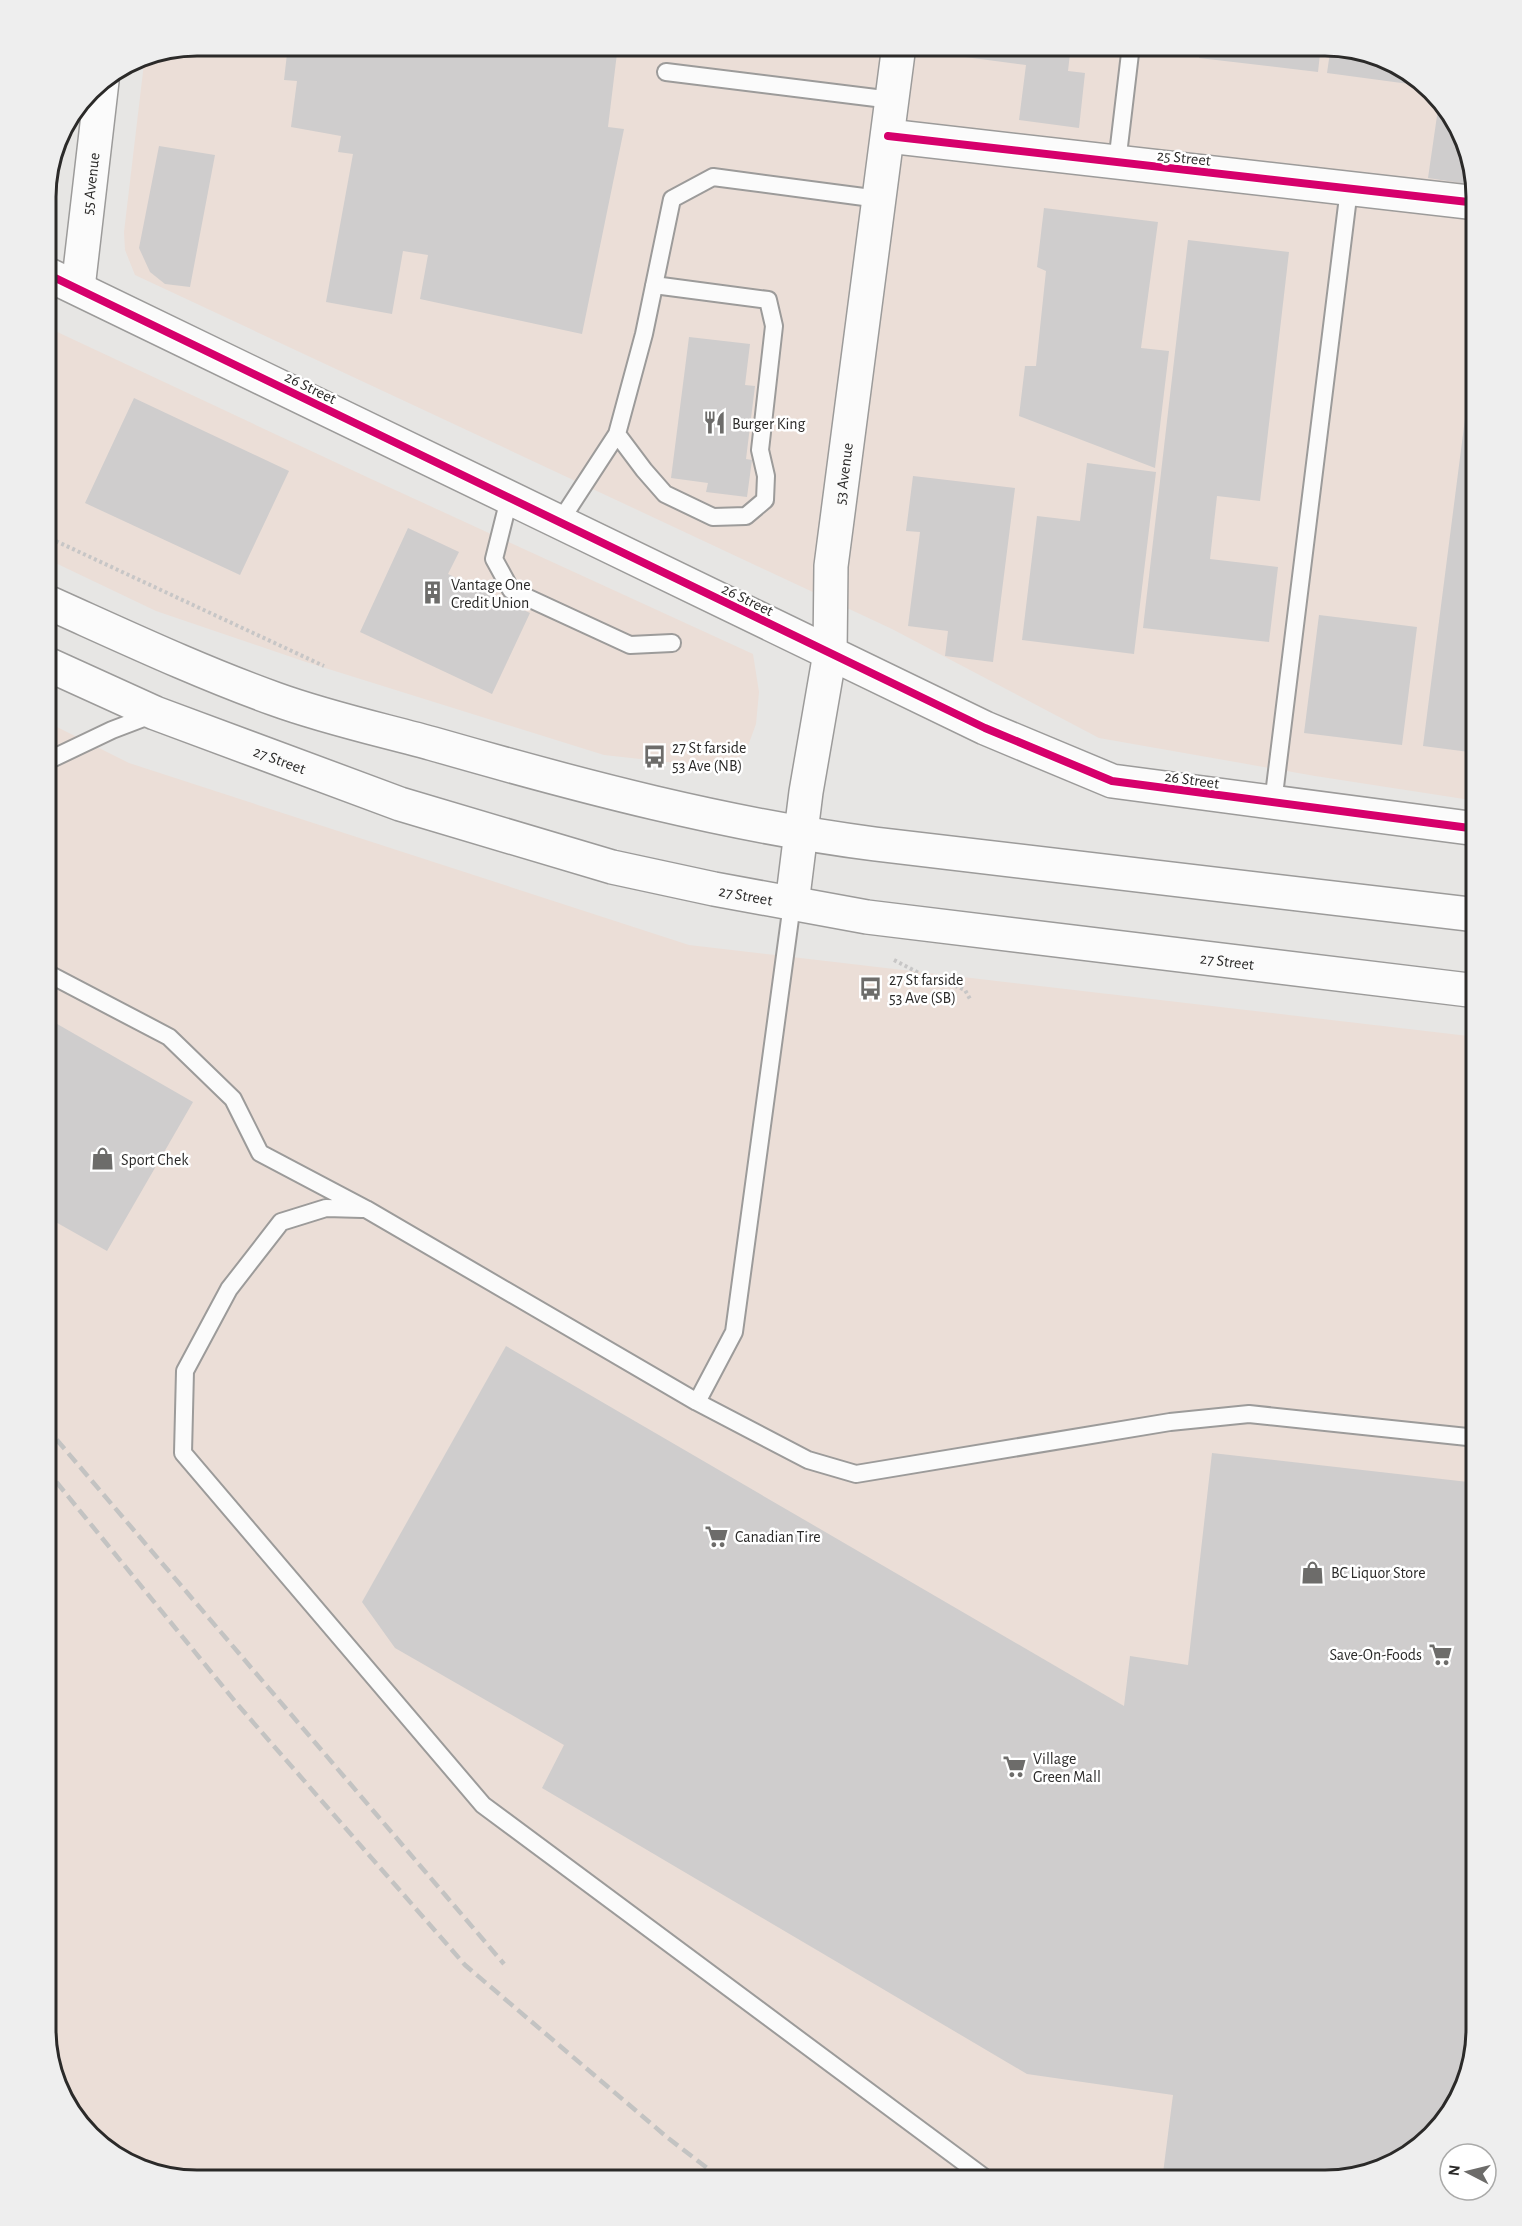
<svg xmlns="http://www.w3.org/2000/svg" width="1522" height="2226" viewBox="0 0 1522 2226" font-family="'Alegreya Sans',sans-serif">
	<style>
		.commercial { fill: #ebded7 }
		.building { fill: #cfcdcd }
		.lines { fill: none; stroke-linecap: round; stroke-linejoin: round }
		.lane-casing { stroke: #9c9b9a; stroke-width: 20 }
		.street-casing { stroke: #9c9b9a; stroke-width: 36 }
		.secondary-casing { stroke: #9c9b9a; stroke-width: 36 }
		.path { stroke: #c7c6c6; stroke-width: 4; stroke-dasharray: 3 3; stroke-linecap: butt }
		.lane { stroke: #fbfbfb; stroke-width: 16 }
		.street { stroke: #fbfbfb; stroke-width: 33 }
		.secondary { stroke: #fbfbfb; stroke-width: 33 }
		.rail { stroke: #c3c3c2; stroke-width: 4.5; stroke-dasharray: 12 6; stroke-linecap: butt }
		.cycleway-casing { stroke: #fff; stroke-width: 11 }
		.cycleway { stroke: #d6006c; stroke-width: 8 }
		.labels { text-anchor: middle; stroke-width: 5; stroke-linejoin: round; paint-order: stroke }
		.street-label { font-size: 16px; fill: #2b2a29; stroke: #fff }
		.poi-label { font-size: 16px; fill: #2b2a29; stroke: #fff; text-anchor: start }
		.rim { fill: none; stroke: #2b2a29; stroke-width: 3 }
	</style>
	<rect width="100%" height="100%" fill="#e7e6e4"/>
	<path class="commercial" d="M197,45H1335L1409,70L1457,121L1477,197V801L1315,776L1099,738L892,629L135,275L125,250L124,232L145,55Z
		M45,305L53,330L369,478L753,654L759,692L756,724L745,754L721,768L604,755L306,662L156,611L45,558Z
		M45,721L129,763L689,945L1477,1037V2030L1457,2105L1401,2161L1325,2181H187L113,2156L65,2105L45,2029Z"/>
	<path class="building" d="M288,45H618L608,127L624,129L582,334L420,299L428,255L403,251L392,314L326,302L353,154L338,152L341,136L291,127L297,81L284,80Z
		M961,45H1071L1068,71L1085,73L1079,128L1019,120L1026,65L965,57Z
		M1201,45H1321L1318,72L1199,58Z
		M1331,45L1409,70L1424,86L1327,73Z
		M1439,102L1457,121L1474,185L1428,178Z
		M159,146L215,155L190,287L165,284L150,272L139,248Z
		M1044,208L1158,222L1141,348L1169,351L1155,468L1019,416L1025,366H1036L1046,271L1037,267Z
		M1188,240L1289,252L1260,501L1217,496L1210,559L1278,567L1269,642L1143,628Z
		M1476,333H1477V753L1423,746Z
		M689,337L750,344L745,385L755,386L746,459L752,460L747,497L706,492L708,483L671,478Z
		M134,398L289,471L240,575L85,503Z
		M1087,463L1156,472L1134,654L1022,640L1037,516L1080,521Z
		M913,476L1015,488L993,662L945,656L948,631L908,626L920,532L906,531Z
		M408,528L459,552L448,574L530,613L492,694L360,632Z
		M1319,615L1417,627L1402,745L1304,733Z
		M45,1017L193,1102L107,1251L45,1216Z
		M506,1346L1124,1706L1130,1656L1188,1665L1212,1453L1477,1483V2030L1457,2105L1401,2161L1325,2181H1162L1173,2095L1027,2074L542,1788L564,1745L395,1648L362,1602Z"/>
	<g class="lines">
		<defs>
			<path id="lane" d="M666,72L892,100
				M1117,163L1131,45
				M617,434L644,470L665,494L713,517L746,516L765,500L766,476L760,450L774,326L768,300L654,285
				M509,499L494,559L511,590L630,645L672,643
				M559,523L617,434L644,334L672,199L713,177L879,199
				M45,762L112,730L154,714
				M1273,803L1349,189
				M45,972L169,1037L233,1099L260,1153L366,1209L697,1402L808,1460L856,1474L1170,1422L1249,1414L1477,1438
				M362,1209L326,1208L281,1222L229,1289L185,1371L183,1453L483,1805L989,2181
				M697,1402L734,1332L792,904"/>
			<g id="street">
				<path d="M888,136L1477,203"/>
				<path d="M45,273L985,728L1112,781L1477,829"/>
				<path id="s1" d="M78,288L102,81"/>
				<path id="s2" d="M792,904L806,792L830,653L831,566L899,45"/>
			</g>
			<g id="secondary">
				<path d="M45,601C121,635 197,671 275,699C327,718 383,730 437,745C580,786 727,825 875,844L1477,915"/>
				<path id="s3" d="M45,663L155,713L400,804L612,867L714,889L867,917L1477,991"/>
			</g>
		</defs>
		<use href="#lane" class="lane-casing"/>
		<use href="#street" class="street-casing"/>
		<use href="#secondary" class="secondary-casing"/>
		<path class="path" d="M45,536L324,666
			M894,960L919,973L958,987L965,990L970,999"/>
		<use href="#lane" class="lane"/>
		<use href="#street" class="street"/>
		<use href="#secondary" class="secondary"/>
		<path class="rail" d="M45,1426L504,1964
			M45,1468L238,1705L465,1965L668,2138L724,2181"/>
		<defs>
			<path id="cycleway" d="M888,136L1477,203
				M45,273L985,728L1112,781L1477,829"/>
		</defs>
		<use href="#cycleway" class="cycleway-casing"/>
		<use href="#cycleway" class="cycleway"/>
	</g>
	<defs>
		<symbol id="restaurant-bare" viewBox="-9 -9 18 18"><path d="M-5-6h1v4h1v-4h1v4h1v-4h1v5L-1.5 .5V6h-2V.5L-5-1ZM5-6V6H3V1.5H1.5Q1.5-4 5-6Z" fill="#6d6c6a" stroke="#fff" stroke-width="2.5" paint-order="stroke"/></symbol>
		<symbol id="building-bare" viewBox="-9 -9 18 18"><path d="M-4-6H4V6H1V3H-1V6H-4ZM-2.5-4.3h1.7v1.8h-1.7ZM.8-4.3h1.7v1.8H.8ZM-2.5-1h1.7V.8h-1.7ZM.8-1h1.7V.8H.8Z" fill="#6d6c6a" stroke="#fff" stroke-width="2.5" paint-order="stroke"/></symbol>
		<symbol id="bus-bare" viewBox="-9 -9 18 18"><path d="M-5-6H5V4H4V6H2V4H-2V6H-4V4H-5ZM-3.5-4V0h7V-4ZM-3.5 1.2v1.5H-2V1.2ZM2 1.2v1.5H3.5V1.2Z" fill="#6d6c6a" stroke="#fff" stroke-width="2.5" paint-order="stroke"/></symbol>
		<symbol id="shop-bare" viewBox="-9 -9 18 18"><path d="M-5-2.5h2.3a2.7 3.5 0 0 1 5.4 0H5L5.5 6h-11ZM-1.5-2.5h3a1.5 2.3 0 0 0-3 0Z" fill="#6d6c6a" stroke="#fff" stroke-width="2.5" paint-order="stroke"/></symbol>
		<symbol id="supermarket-bare" viewBox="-9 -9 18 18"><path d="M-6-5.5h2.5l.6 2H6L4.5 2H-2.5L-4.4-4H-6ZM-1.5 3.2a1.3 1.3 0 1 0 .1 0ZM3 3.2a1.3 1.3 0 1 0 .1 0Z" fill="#6d6c6a" stroke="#fff" stroke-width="2.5" paint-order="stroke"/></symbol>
	</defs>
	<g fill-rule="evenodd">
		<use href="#restaurant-bare" x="698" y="406" width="33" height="33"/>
		<use href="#building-bare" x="416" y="576" width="33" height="33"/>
		<use href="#bus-bare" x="638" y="740" width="33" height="33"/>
		<use href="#bus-bare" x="854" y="972" width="33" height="33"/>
		<use href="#shop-bare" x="86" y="1142" width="33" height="33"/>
		<use href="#supermarket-bare" x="700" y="1520" width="33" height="33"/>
		<use href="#shop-bare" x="1296" y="1556" width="33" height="33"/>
		<use href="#supermarket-bare" x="1424" y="1638" width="33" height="33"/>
		<use href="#supermarket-bare" x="998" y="1750" width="33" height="33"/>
	</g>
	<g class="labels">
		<g class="street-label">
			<text transform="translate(1184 157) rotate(6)" y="6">25 Street</text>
			<text dy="6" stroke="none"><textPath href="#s1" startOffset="105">55 Avenue</textPath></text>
			<text transform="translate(311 387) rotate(26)" y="6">26 Street</text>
			<text dy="6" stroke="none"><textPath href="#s2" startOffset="434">53 Avenue</textPath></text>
			<text transform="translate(748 599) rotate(26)" y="6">26 Street</text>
			<text dy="6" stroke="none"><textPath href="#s3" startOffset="254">27 Street</textPath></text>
			<text transform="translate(1192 779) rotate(8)" y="6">26 Street</text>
			<text dy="6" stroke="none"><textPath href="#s3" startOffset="740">27 Street</textPath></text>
			<text dy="6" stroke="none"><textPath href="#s3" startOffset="1226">27 Street</textPath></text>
		</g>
		<g class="poi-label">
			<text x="732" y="429">Burger King</text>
			<text x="451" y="590">Vantage One<tspan x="451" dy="18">Credit Union</tspan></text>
			<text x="672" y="753">27 St farside<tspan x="672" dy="18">53 Ave (NB)</tspan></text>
			<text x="889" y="985">27 St farside<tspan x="889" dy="18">53 Ave (SB)</tspan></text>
			<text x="121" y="1165">Sport Chek</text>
			<text x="735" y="1542">Canadian Tire</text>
			<text x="1331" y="1578">BC Liquor Store</text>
			<text x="1422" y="1660" text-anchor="end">Save-On-Foods</text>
			<text x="1033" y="1764">Village<tspan x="1033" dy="18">Green Mall</tspan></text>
		</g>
	</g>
	<path d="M0 0H1522V2226H0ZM197 56H1325A141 141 0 0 1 1466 197V2029A141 141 0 0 1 1325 2170H197A141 141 0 0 1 56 2029V197A141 141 0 0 1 197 56Z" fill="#eee" fill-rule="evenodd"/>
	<path class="rim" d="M197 56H1325A141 141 0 0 1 1466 197V2029A141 141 0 0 1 1325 2170H197A141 141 0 0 1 56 2029V197A141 141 0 0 1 197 56Z"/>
	<g transform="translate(1468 2172) rotate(277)"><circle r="28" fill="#ffffff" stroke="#aaaaa9" stroke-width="1.5"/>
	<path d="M0-4.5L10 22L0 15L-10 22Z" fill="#6d6c6a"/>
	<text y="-9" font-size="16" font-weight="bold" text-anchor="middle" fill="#2b2a29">N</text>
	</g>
</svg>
